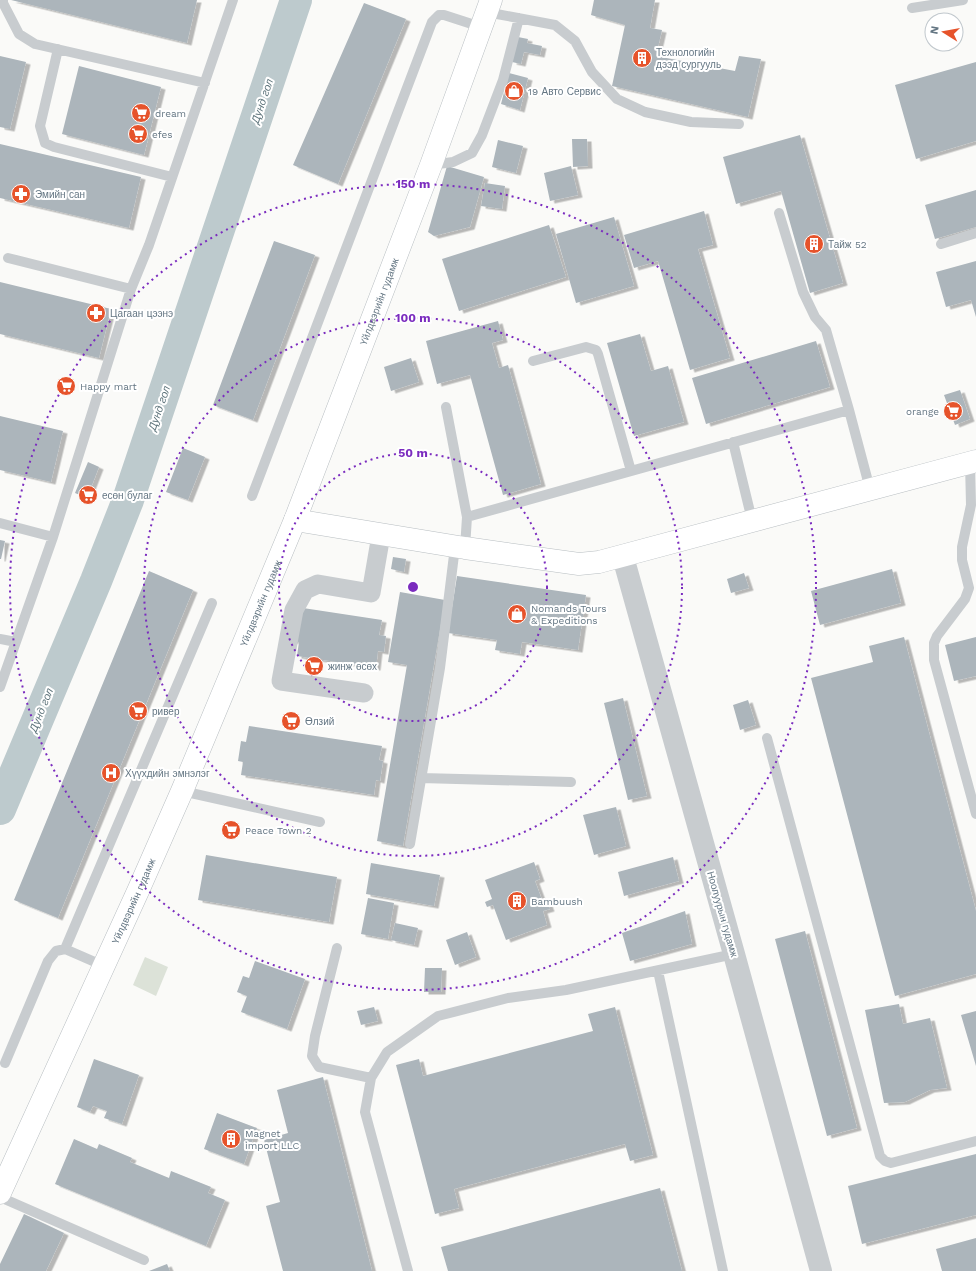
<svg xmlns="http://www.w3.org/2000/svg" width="976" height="1271" viewBox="0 0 976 1271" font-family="'Work Sans',sans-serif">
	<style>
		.green { fill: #dce2d8 }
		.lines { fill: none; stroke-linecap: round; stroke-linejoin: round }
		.river { stroke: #bdcacd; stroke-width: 32 }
		.building { fill: #acb5bb; filter: url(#shadow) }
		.secondary-casing { stroke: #b8bec2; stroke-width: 23 }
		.service { stroke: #c8cccf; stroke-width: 10 }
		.minor { stroke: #c8cccf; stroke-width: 19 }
		.tertiary { stroke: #c8cccf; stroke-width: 22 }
		.secondary { stroke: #fff; stroke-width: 22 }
		.ring { fill: none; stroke: #7b2cbf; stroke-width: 2; stroke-dasharray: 2 4 }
		.labels { text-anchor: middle; stroke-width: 4; stroke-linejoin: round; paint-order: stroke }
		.poi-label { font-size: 10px; fill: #647683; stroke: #fff; text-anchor: start }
		.street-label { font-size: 10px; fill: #647683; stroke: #fff }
		.water-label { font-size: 11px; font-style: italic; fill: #5f757c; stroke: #fff }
		.centre { fill: #7b2cbf; stroke: #fff; stroke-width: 2 }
		.ring-label { font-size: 12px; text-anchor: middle; font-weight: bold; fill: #7b2cbf; stroke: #fff; stroke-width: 4; stroke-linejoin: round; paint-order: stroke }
	</style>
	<defs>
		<filter id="shadow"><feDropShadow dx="4.5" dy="2.5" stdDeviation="0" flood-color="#0004"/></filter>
	</defs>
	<rect width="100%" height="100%" fill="#fafaf8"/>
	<path class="green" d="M145,957L168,967L156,996L133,985Z"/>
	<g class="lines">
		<path class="river" d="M0,809L96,581L128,500L296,0"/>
	</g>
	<path class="building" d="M11,0H197L187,43Z
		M594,0H655L650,28L662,30L656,56L735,71L739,56L761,59L748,117L612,86L625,25L591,15Z
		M364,3L406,19L338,184L293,165Z
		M518,37L528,39L527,43L542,46L540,55L524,52L521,64L512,62Z
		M0,56L26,62L10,129L0,127Z
		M976,62V141L916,159L895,85Z
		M79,66L161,87L144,155L62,134Z
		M509,73L528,78L520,110L501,104Z
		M800,135L843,283L810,293L781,191L736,204L723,157Z
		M572,139H587L588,166L573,167Z
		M498,140L523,146L516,173L492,167Z
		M0,144L141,177L129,228L0,198Z
		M447,166L484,177L470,227L434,236L428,232Z
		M571,166L578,195L550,201L544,173Z
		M485,183L505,186L502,209L481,206Z
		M976,190V227L935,239L925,205Z
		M704,211L713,245L698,249L730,358L690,370L658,261L634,268L624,235Z
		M614,217L634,286L576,303L556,234Z
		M549,225L566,277L459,311L442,259Z
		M274,241L315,255L253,420L213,405Z
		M976,261V317L971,300L946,307L936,272Z
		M0,282L111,309L99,358L0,334Z
		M498,321L503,340L492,343L499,368L508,365L541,484L503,495L470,375L437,384L426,341Z
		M640,334L651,371L668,366L684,422L634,436L607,343Z
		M816,341L830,387L706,424L692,378Z
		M411,358L419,382L391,391L384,367Z
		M960,390L970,419L955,425L944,395Z
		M0,416L63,431L51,482L0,470Z
		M183,448L205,457L188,500L166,492Z
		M88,462L99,467L87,498L75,493Z
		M0,540L5,541L1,559H0Z
		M393,557L406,559L404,572L391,569Z
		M892,569L901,603L820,625L811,591Z
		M149,571L193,590L58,918L14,900Z
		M744,573L749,588L731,593L727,579Z
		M457,576L586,595L578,650L522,642L520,654L495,650L497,640L448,633Z
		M400,592L445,600L403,846L377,841L407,665L388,662Z
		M303,608L382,620L379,635L386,636L384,652L378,651L376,668L297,656L299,642L291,641Z
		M904,637L976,911V974L895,996L811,678L873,662L869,646Z
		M976,637V676L954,681L945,645Z
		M623,698L647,796L628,800L604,703Z
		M748,700L756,725L740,730L733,705Z
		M249,726L382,746L379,760L383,761L380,781L376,780L374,795L241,775L243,762L238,761L241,741L246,742Z
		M616,807L626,846L594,855L583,815Z
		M206,855L337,877L329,922L198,900Z
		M673,857L679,881L624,896L618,872Z
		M534,862L540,879L535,881L542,900L546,898L550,909L543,911L547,925L506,940L493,905L487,907L485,902L492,899L485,880Z
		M371,863L440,875L434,906L366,894Z
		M368,898L394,903L388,939L361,934Z
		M685,911L692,944L630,961L622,933Z
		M395,923L418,928L414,945L391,940Z
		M805,931L857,1128L827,1136L775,939Z
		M467,932L476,957L455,965L446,940Z
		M255,961L305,979L287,1029L241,1012L247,996L237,992L243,976L249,978Z
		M425,968H442L441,992H424Z
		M899,1004L903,1024L930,1018L947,1088L930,1090L905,1102L884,1103L865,1010Z
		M374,1007L378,1021L361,1025L357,1011Z
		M615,1007L653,1155L630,1161L625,1144L454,1189L459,1208L435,1214L396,1065L419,1059L423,1076L593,1031L588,1014Z
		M976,1011V1066L961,1015Z
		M94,1059L139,1075L122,1124L104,1118L107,1111L93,1106L90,1112L77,1107Z
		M323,1077L372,1271H283L266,1206L280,1202L264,1140L288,1133L277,1090Z
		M217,1113L257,1128L244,1164L204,1149Z
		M74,1139L97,1149L99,1144L132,1158L130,1162L169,1178L171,1171L211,1187L208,1193L225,1200L206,1246L55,1184Z
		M976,1154V1215L862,1244L848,1186Z
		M660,1188L682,1271H448L441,1247Z
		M24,1214L64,1233L46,1271H0V1264Z
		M976,1238V1271H942L936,1249Z
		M167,1264L170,1271H149Z"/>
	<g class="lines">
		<defs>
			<g id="secondary">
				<path d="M295,520L465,548L579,564L599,562L976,461"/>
				<path id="s1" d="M0,1193L138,891L182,791L295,520L431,165L491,0"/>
			</g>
		</defs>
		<use href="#secondary" class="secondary-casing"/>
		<path class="service" d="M3,0V3L19,34L35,44L205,83
			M912,8L963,0
			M486,12L555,25L575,41L592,72L617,99L645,112L691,122L739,124
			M58,49L40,126L45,143L54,147L172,177
			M431,165L453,162L472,153L482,135L503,80L519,18
			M779,213L803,292L815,317L826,330L849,410L870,489
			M941,244L976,233
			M8,258L131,289
			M533,361L586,347L596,350L598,354L631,471
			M446,407L467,517L465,548
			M733,442L752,520
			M970,463L971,505L962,547V560L969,588L965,599L937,636L934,643V660L976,814
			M252,496L432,22L439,15H444L481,27
			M467,517L849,410
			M0,523L53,537
			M0,639L16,642
			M0,687L53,537L131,289L149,245L233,0
			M767,738L880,1156L885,1161L891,1163L976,1141
			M421,778L571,782
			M182,791L320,822
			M410,844L440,668L455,547
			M337,948L315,1036L312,1056L319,1067L371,1078
			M65,949L212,603
			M658,971L723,1271
			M5,1063L48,961L56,951L65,949L104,966
			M0,1197L144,1260
			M408,1271L365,1112L371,1078L387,1052L438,1016L508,998L566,990L734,954"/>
		<path class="minor" d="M364,693L281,681L294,610L305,590L318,584L371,593L381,535"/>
		<path class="tertiary" d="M623,557L734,954L821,1271"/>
		<use href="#secondary" class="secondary"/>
	</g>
	<g class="ring">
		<circle cx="413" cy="587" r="134"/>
		<circle cx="413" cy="587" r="269"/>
		<circle cx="413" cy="587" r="403"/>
	</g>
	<defs>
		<symbol id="building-disc" viewBox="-11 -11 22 22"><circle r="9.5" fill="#e6532b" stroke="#fff"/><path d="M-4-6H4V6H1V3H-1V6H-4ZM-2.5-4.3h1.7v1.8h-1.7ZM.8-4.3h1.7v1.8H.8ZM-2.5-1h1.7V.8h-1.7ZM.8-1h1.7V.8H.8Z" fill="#fff"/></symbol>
		<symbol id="shop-disc" viewBox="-11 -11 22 22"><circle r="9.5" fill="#e6532b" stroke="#fff"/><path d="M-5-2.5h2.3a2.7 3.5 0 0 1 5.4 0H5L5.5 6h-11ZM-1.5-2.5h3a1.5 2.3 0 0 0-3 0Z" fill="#fff"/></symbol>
		<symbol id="supermarket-disc" viewBox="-11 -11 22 22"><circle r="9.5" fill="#e6532b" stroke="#fff"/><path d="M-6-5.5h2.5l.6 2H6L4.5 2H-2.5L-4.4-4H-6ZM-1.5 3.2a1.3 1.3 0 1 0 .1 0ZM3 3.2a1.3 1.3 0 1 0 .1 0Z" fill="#fff"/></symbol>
		<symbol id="pharmacy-disc" viewBox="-11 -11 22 22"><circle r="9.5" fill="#e6532b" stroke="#fff"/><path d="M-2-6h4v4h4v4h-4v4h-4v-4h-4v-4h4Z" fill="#fff"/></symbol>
		<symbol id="hospital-disc" viewBox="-11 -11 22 22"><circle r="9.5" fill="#e6532b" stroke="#fff"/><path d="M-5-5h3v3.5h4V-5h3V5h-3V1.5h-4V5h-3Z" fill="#fff"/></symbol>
	</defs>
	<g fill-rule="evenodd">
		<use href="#building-disc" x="631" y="47" width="22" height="22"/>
		<use href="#shop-disc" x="503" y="80" width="22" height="22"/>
		<use href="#supermarket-disc" x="130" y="102" width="22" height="22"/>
		<use href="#supermarket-disc" x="127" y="123" width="22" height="22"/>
		<use href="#pharmacy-disc" x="10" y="183" width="22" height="22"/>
		<use href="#building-disc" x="803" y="233" width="22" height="22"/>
		<use href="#pharmacy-disc" x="85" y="302" width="22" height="22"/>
		<use href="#supermarket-disc" x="55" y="375" width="22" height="22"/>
		<use href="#supermarket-disc" x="942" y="400" width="22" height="22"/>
		<use href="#supermarket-disc" x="77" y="484" width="22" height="22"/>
		<use href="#shop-disc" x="506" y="603" width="22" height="22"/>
		<use href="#supermarket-disc" x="303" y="655" width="22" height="22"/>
		<use href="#supermarket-disc" x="127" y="700" width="22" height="22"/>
		<use href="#supermarket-disc" x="280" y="710" width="22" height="22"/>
		<use href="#hospital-disc" x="100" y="762" width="22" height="22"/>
		<use href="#supermarket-disc" x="220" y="819" width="22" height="22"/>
		<use href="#building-disc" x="506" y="890" width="22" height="22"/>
		<use href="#building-disc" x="220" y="1128" width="22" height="22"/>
	</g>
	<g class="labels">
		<g class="poi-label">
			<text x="656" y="56">Технологийн<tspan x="656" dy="12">дээд сургууль</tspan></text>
			<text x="528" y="95">19 Авто Сервис</text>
			<text x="155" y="117">dream</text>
			<text x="152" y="138">efes</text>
			<text x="35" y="198">Эмийн сан</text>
			<text x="828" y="248">Тайж 52</text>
			<text x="110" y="317">Цагаан цээнэ</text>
			<text x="80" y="390">Happy mart</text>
			<text x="939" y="415" text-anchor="end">orange</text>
			<text x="102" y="499">есөн булаг</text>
			<text x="531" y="612">Nomands Tours<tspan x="531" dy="12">&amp; Expeditions</tspan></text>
			<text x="328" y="670">жинж өсөх</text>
			<text x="152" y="715">ривер</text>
			<text x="305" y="725">Өлзий</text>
			<text x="125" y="777">Хүүхдийн эмнэлэг</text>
			<text x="245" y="834">Peace Town 2</text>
			<text x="531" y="905">Bambuush</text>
			<text x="245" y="1137">Magnet<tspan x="245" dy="12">import LLC</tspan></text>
		</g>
		<g class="street-label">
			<text dy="4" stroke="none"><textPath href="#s1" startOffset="969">Yйлдвэрийн гудамж</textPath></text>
			<text dy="4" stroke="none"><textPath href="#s1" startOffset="645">Yйлдвэрийн гудамж</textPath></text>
			<text dy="4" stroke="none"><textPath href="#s1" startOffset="321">Yйлдвэрийн гудамж</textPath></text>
			<text transform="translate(723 914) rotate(74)" y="4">Ноолуурын гудамж</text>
		</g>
		<g class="water-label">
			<text transform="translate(262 101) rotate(-71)" y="4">Дунд гол</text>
			<text transform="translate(159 408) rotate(-71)" y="4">Дунд гол</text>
			<text transform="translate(41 710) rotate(-68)" y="4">Дунд гол</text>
		</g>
	</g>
	<circle cx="413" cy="587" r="6" class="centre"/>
	<g class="ring-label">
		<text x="413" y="188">150 m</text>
		<text x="413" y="322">100 m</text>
		<text x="413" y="457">50 m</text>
	</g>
	<g transform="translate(944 32) rotate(281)"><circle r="19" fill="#ffffff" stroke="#c1c8cd"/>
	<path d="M0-3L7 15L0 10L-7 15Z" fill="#e6532b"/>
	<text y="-6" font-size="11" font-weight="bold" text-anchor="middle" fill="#647683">N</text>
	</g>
</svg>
